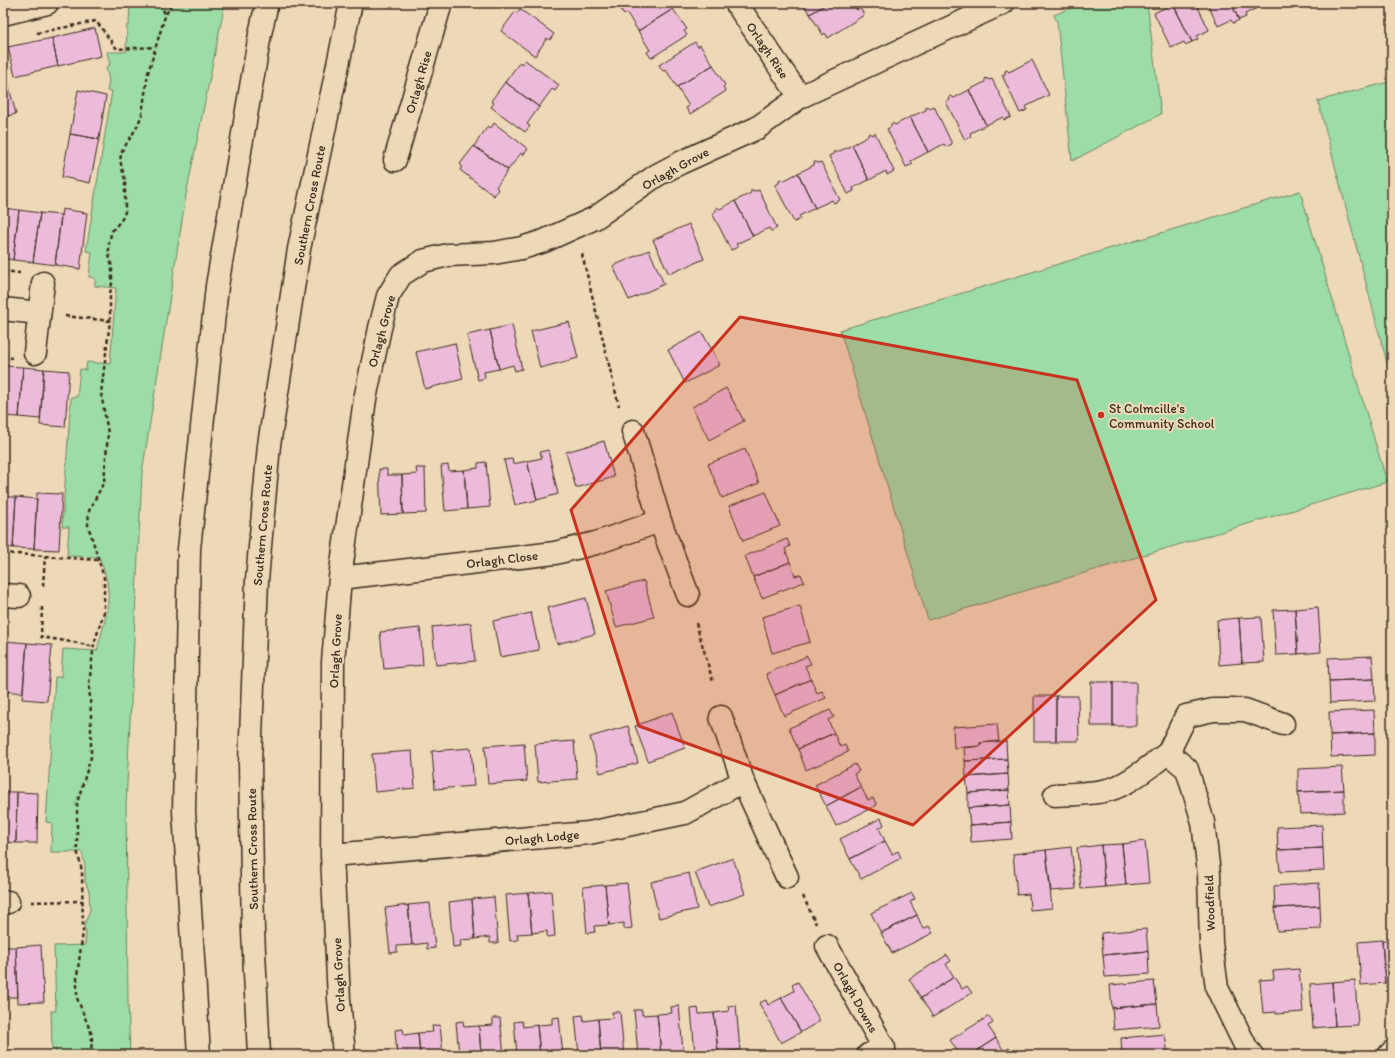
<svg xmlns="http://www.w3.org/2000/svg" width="1395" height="1058" viewBox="0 0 1395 1058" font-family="Itim,sans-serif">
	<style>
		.green { fill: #9cdda7; stroke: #6c8462 }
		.building { fill: #edbbda; stroke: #3b2a1e }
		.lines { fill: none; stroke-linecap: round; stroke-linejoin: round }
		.minor-casing { stroke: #3b2a1e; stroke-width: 25 }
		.motorway-casing { stroke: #3b2a1e; stroke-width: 25 }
		.path { stroke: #3b2a1e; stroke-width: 2.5; stroke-dasharray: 4 3; stroke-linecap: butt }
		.minor { stroke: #edd9b7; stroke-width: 22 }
		.motorway { stroke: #edd9b7; stroke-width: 22 }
		.marked { fill: #c8321e; fill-opacity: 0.2; stroke: #c8321e; stroke-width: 3; stroke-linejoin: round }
		.poi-dot { fill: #c8321e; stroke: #edd9b7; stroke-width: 1.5 }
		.labels { text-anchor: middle; stroke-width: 4; stroke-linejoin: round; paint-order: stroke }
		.street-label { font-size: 13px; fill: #3b2a1e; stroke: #edd9b7 }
		.poi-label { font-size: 13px; fill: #3b2a1e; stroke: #edd9b7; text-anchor: start }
	</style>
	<rect width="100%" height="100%" fill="#edd9b7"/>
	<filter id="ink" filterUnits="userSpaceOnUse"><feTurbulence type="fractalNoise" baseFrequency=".025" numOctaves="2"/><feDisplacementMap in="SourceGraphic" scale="8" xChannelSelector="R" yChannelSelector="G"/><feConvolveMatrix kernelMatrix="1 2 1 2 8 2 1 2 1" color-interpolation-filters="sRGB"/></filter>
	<g filter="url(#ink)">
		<path class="green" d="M130,3H225L186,195L142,473L126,805L128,1001L130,1055H57L56,1050H52L51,1011H56L54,946L85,945L86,933L84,926L90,910L89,891L85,881V866L82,852H51L52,823L46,822L55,677H61L63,649L97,651C106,614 116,595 99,557L67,556L69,527H62L71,397H77L80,369L86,370L87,362L110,364L116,288L95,286V278L89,277L92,252L86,251L112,91H107L109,81L106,67L110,65L107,52H126L127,25H129Z
			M1082,3H1147L1161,114L1072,161L1057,22L1054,15Z
			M1392,81V382L1318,101Z
			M1300,191L1387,482L928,620L840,330Z"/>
		<path class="building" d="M630,3H670L673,9L638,31L627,13L624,15L620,9Z
			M802,3H828L810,14Z
			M828,3H852L857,10L860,8L864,15L828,38L825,33L823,35L810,14Z
			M1175,3H1196L1209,30L1197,36L1198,39L1192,42L1173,4Z
			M1207,3H1231L1239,20L1233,23L1231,20L1218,26Z
			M1231,3H1255L1257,8L1245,14L1246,17L1239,20Z
			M1173,4L1192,42L1185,45L1184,42L1171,48L1154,13Z
			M520,9L554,34L550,40L547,38L535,56L501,31L515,12L517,13Z
			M673,9L687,29L684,31L687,35L651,58L647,52L650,50L638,31Z
			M95,28L101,56L58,66L52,38Z
			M52,38L58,66L15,76L8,47Z
			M695,42L698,47L700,45L713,65L677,87L666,70L663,71L659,65Z
			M525,60L559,85L555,91L552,89L539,107L505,82L520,62L522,64Z
			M1032,60L1049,95L1025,107L1027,110L1020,113L1002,75L1005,74V71L1007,70L1009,72Z
			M3,64L16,114L3,117Z
			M713,65L725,85L723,87L726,91L690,114L686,108L689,106L677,87Z
			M986,78L989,80L992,79L1011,117L1004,120L1003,117L986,125L969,90L985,82V79Z
			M505,82L539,107L527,124L530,126L525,132L491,107L494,103L491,101Z
			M78,90L106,96L99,139L70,134Z
			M969,90L986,125L970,133L971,136L965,140L946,102L950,100L949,97L951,96L954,98Z
			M928,106L930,108L934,106L952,144L946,147L944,144L928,152L910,117L926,110V107Z
			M910,117L928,152L911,161L913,164L906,167L887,129L891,127V124L892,123L895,125Z
			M494,123L528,149L523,155L521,153L508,170L474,146L488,126L491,128Z
			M869,133L872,135L875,133L894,171L887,175L886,171L869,180L852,145L867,137Z
			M70,134L99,139L90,183L62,177Z
			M852,145L869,180L853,188L854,191L848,194L829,156L833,154L834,151L836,153Z
			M474,146L508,170L496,187L498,189L494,196L460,170L462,166L460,164Z
			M814,162H816L818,163L821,162L840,200L834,203L832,200L815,208L798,173L814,165Z
			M798,173L815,208L799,216L801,219L794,222L775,185L779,183V180L780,179L783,181Z
			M751,190H753L755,191L759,190L777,228L771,231L769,228L753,236L735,201L751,193Z
			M735,201L753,236L736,244L738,247L731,250L712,213L716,211V208L717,207L720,209Z
			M3,208L19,210L13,260L3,258Z
			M62,209L87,213L80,269L55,265Z
			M19,210L40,213L33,262L13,260Z
			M40,213L61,215L55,265L33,262Z
			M689,224L704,259L669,274L653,240Z
			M649,250L664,284L629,300L613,266Z
			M569,322L578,358L540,368L531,331Z
			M512,325L522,369L515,371L513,365L499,369L490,330Z
			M490,330L499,369L484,372L485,378L478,380L467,335Z
			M702,332L720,365L685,383L668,350Z
			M455,343L463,379L425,389L416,352Z
			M3,366L23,367L19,417L3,416Z
			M23,367L44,369L40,419L19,417Z
			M44,369L69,371L65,427L40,425Z
			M726,388L744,421L709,440L692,407Z
			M604,441L614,477L576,488L566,452Z
			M745,449L759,483L722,498L708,464Z
			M548,450L558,494L537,500L527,461L542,458L540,452Z
			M512,459L513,464L527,461L537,500L515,505L504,460Z
			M486,462L490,507L467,509L464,470L478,468V463Z
			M448,465L449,471L464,470L467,509L445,511L441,466Z
			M416,468H425L426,513L403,514L402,475L417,474Z
			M379,469H387V475H402L403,514L381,515Z
			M766,492L780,526L743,541L729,506Z
			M37,493L62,494L59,550L34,549Z
			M3,497H16L13,548L3,547Z
			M16,497L37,499L34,549L13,548Z
			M787,539L790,546L785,549L790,562L753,577L745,556Z
			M790,562L795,576L801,574L804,582L762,598L753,577Z
			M644,581L654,617L616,627L606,591Z
			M586,598L595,634L557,644L547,608Z
			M800,606L810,642L772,653L762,617Z
			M1318,607L1321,652L1298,654L1295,609Z
			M1295,609L1298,654L1276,655L1273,610Z
			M531,613L539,650L500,657L493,621Z
			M1261,617L1264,662L1242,663L1239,618Z
			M1239,618L1242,663L1219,665L1217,620Z
			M471,623L475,661L436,665L432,627Z
			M420,628L423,665L384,669L380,632Z
			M3,641H5L3,672Z
			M5,641L27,643L23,693L3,691Z
			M27,643L52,645L47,701L22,699Z
			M807,656L811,664L805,666L811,679L775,695L766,674Z
			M1372,656L1374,679L1329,681L1328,658Z
			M811,679L817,693L822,691L826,698L784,716L775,695Z
			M1374,679L1375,701L1330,703L1329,681Z
			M1091,682H1113V726H1091Z
			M1113,682H1136V726H1113Z
			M1034,696H1056V741H1034Z
			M1056,696H1078L1079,741H1056Z
			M830,710L834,717L828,720L834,733L798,749L789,728Z
			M1374,710L1375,733L1330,735L1329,712Z
			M672,712L685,748L648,761L635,726Z
			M997,724L999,741L980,743V746L954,748L953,727Z
			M628,726L638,763L600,773L590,737Z
			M834,733L840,747L845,745L848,752L806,770L798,749Z
			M1375,733V755L1331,757L1330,735Z
			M574,741L577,779L538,782L535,744Z
			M1006,741L1007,759L965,761L964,748L980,746V743Z
			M524,743L527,781L488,784L485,746Z
			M471,748L474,786L435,789L432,751Z
			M412,751L415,788L375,792L372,754Z
			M1007,759L1008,774L966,777L965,761Z
			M855,764L859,771L854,774L861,787L826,806L815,785Z
			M1342,767L1344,790L1298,792V769Z
			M1008,774L1009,790L968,793L966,777Z
			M861,787L868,800L873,798L877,805L836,826L826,806Z
			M1009,790L1010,805L968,808V793Z
			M1344,790V812L1300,814L1298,792Z
			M3,792H17L16,843L3,842Z
			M17,792L38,793L37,843H16Z
			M1010,805L1011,822L970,825L968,808Z
			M881,818L884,825L879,828L885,841L850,859L840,839Z
			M1011,822L1012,839L971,842L970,825Z
			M1322,825L1323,848L1278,850L1277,827Z
			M885,841L892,854L898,851L901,858L861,879L850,859Z
			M1145,841L1149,883L1126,885L1122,844Z
			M1122,844L1126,885L1105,887L1101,845Z
			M1101,845L1105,887L1081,889L1077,848Z
			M1071,847L1076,889L1051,891L1046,850Z
			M1323,848L1324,870L1280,872L1278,850Z
			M1046,850L1052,908L1030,910L1029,894L1017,895L1013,854Z
			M733,858L745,894L708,907L695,872Z
			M689,873L697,909L659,918L651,882Z
			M627,883L632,928L624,929V923L609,925L605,885Z
			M1319,883L1320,906L1275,908L1274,886Z
			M605,885L609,925L594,926L595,932L587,933L583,887Z
			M551,891L555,936L547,937V931L532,933L528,893Z
			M528,893L532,933L517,934L518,940L510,941L506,895Z
			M912,893L915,899L910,902L917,915L881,933L871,913Z
			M494,897L498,943H490V937L475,939L472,899Z
			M472,899L475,939L460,940L461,946L453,947L449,902Z
			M430,903L435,948L427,949V943L412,945L408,905Z
			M408,905L412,945L397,946V952L390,953L385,908Z
			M1320,906L1321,929L1277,931L1275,908Z
			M917,915L923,929L929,926L933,933L892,953L881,933Z
			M1146,929L1148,951L1103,955L1101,933Z
			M1382,940L1385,983L1361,985L1358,942Z
			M1382,940H1392V983H1385Z
			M41,945L44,1002L18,1003L16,947Z
			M3,947H16L18,997H3Z
			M1148,951L1149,974L1105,977L1103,955Z
			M947,955L951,961L946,964L954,977L921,998L909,979Z
			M1299,969L1303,1012L1276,1014V1012L1263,1013L1260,980L1274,979L1273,971Z
			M954,977L962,989L967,986L972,993L933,1017L921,998Z
			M1355,980L1358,1025L1335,1026L1332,982Z
			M1154,981L1157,1004L1112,1008L1110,985Z
			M798,982L820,1021L801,1032L781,998L794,991L792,985Z
			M1332,982L1335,1026L1313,1028L1310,984Z
			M781,998L801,1032L781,1043L759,1003L766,1000L768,1005Z
			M1157,1004L1159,1026L1114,1030L1112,1008Z
			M736,1005L740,1050L718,1052L714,1013L729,1011L728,1006Z
			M679,1006L683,1051L661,1053L657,1014L672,1013L671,1007Z
			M698,1008L699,1014L714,1013L718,1052L695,1054L691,1009Z
			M634,1010H642V1015L657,1014L661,1053L638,1055Z
			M612,1012H620L624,1055H601L598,1019L613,1018Z
			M583,1015L584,1021L598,1019L601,1055H579L575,1016Z
			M989,1016L993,1023L988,1026L996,1038L970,1055H960L950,1040Z
			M559,1017L563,1055H540L537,1025L552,1024V1018Z
			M493,1018H500L504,1055H481L479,1026L493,1025Z
			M463,1021L464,1027L479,1026L481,1055H459L456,1022Z
			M522,1021L523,1027L537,1025L540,1055H517L514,1022Z
			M440,1025L443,1055H420L418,1033L433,1032L432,1026Z
			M403,1029L404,1035L418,1033L420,1055H397L395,1030Z
			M1165,1034L1168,1055H1122L1121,1038Z
			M996,1038L1004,1051L1009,1048L1013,1054L970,1055Z"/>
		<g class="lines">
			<defs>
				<path id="minor" d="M736,3L800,97
					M3,14L47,3
					M395,160L441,3
					M3,309L39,313
					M35,353L43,283
					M660,521L688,595
					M340,578L555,553L596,543L660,521L633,431
					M3,595L19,596
					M743,781L787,877
					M1055,795C1073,794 1104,794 1119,786C1137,778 1152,764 1168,753
					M332,855L589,833L685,813L743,781L721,717
					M3,902H8
					M827,946L884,1048L868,1055
					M344,1055L339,999L332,855L333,662L340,578L365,399L380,328L388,296L401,275L423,261L448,255L494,253L522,248L544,241L595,218L657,175L680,163L757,128L800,97L1003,3
					M1252,1055L1247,1049L1217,988L1211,943L1209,874L1203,822L1187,769L1168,753L1186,716L1213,710H1245L1283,724
					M1389,1055L1392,1052"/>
				<path id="motorway" d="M199,1055L184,811L189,549L217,286L260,34L267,3
					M259,1055L253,931L250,763L257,580L269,445L299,249L351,3"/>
			</defs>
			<use href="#minor" class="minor-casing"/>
			<use href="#motorway" class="motorway-casing"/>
			<path class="path" d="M161,3L165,15
				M37,33L96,21L117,49L155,47
				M582,254L619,406
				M3,271L20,273
				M65,316L110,321
				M3,357L12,358
				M3,553L98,560
				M43,586L45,556
				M42,607L41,637L78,643L94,647
				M696,623L713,682
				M803,896L816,924
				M31,902L83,901
				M91,1055L92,1035L77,998V976L83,932L82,871L77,850V803L91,757V715L89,684L94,644L104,612V578L88,525L89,511L104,482L108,433L101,393L110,321V294L112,283V267L109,255V242L112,231L122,219L125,212V180L120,160L122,151L137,127L142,114L148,73L165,16L172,3"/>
			<use href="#minor" class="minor"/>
			<use href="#motorway" class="motorway"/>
		</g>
	</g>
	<path class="marked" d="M740,317L1077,380L1156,600L913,825L639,726L571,510Z"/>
	<circle class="poi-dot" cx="1101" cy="415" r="4"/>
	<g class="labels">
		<g class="street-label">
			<text transform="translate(768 50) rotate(56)" y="5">Orlagh Rise</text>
			<text transform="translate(418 82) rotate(-74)" y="5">Orlagh Rise</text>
			<text transform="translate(675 168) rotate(-29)" y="5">Orlagh Grove</text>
			<text transform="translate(309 205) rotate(-79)" y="5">Southern Cross Route</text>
			<text transform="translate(381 331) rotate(-75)" y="5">Orlagh Grove</text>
			<text transform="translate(262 525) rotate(-85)" y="5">Southern Cross Route</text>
			<text transform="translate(502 559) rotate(-7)" y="5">Orlagh Close</text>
			<text transform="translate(335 651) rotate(-87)" y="5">Orlagh Grove</text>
			<text transform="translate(542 837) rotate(-5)" y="5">Orlagh Lodge</text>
			<text transform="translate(252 849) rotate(-91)" y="5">Southern Cross Route</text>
			<text transform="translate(1209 903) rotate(-92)" y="5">Woodfield</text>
			<text transform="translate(338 975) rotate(-93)" y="5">Orlagh Grove</text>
			<text transform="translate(856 997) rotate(61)" y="5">Orlagh Downs</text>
		</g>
		<g class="poi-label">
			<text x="1109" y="413">St Colmcille's<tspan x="1109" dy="15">Community School</tspan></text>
		</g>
	</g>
	<rect width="1395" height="1058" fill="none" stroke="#edd9b7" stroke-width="16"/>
	<rect x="8" y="8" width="1379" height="1042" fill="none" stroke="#3b2a1e" stroke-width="1.5" filter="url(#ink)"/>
</svg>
